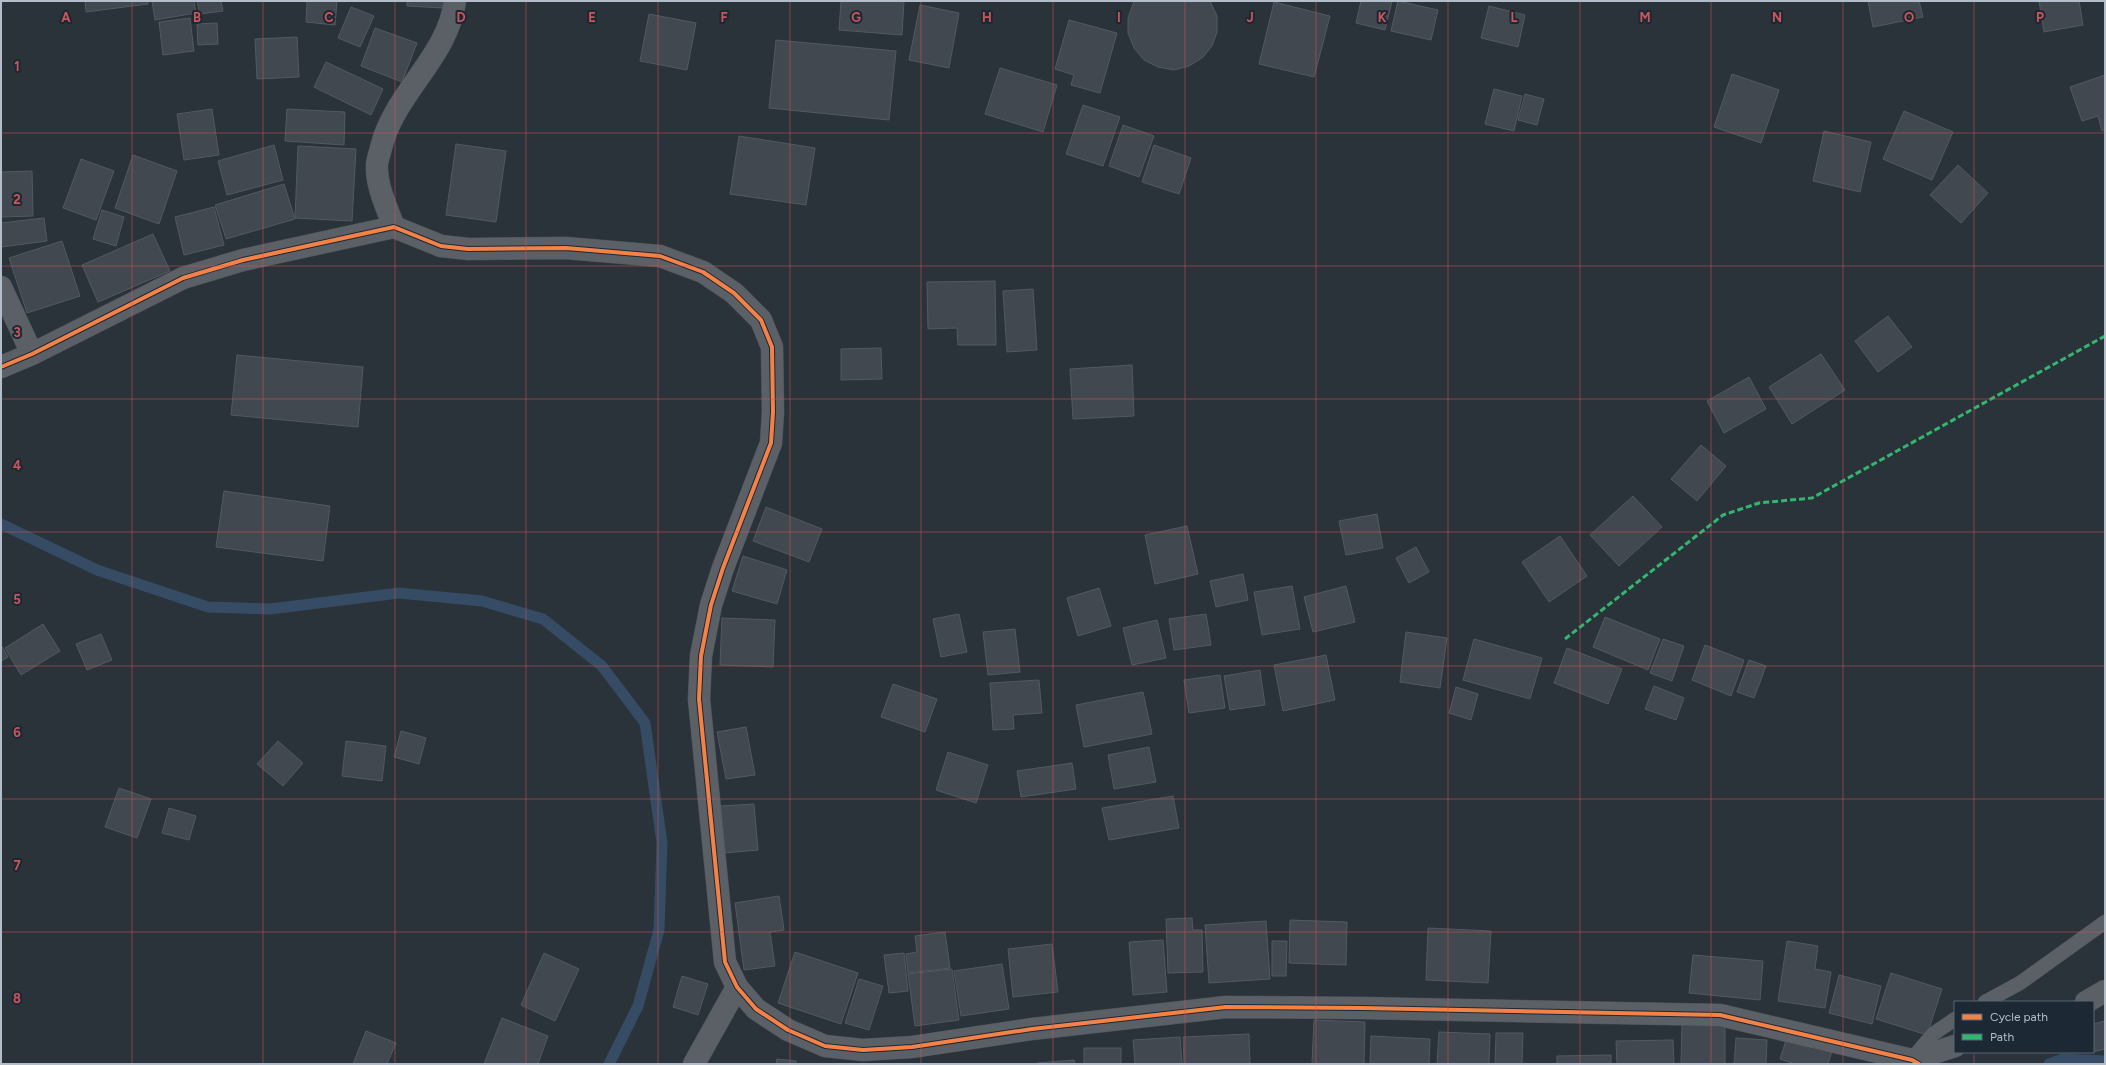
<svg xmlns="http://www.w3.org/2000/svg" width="2106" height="1065" viewBox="0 0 2106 1065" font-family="Figtree,sans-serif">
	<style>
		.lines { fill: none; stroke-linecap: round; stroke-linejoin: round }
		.stream { stroke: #364b64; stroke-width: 11 }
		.building { fill: #41484f; stroke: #525961 }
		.service-casing { stroke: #484e54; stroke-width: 15 }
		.minor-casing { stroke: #484e54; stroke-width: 23 }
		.service { stroke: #5b6067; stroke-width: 14 }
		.minor { stroke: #5b6067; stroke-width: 22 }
		.quiet { stroke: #33b770; stroke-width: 3; stroke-dasharray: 6 3; stroke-linecap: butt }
		.cycleway-casing { stroke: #1d2835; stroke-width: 6 }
		.cycleway { stroke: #f48246; stroke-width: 4 }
		.grid { fill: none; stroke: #cc5559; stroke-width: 1; stroke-opacity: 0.55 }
		.grid-label { font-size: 13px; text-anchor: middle; font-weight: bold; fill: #cc5559; stroke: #1d2835; stroke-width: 4; stroke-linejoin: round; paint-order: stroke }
	</style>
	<rect width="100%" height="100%" fill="#2a323a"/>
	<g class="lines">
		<path class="stream" d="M1,524L97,570L208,607L270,609L399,593L482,601L543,619L602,666L645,723L662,843L659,930L638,1006L609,1064
			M2049,1064L2063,1059L2105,1061"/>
	</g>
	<path class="building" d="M85,1H148V4L86,12Z
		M152,1H194L196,13L155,20Z
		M197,1H221L223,11L200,14Z
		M307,1H337L335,25L306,22Z
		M407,1H444L443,8L407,6Z
		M841,1H904L902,35L839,30Z
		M1134,1H1210L1217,16V32L1212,46L1202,58L1189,66L1174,70L1158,67L1144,60L1134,48L1128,33V18Z
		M1361,1H1392L1385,30L1356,23Z
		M1398,1L1438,10L1431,40L1391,31Z
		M1868,1H1919L1923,17L1873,27Z
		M2039,1H2079L2083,25L2044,32Z
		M1274,2L1330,16L1314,77L1259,64Z
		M920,5L959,13L949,68L909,60Z
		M1489,6L1525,15L1518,47L1481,38Z
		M351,7L374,16L360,47L338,38Z
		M649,14L696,23L687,70L640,61Z
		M190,18L194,51L163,55L159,22Z
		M1069,20L1117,33L1100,93L1071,85L1074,75L1055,69Z
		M217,23L218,44L198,45L197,24Z
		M375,28L417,43L402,82L361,66Z
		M297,37L299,77L257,79L255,39Z
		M776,40L896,51L889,120L769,108Z
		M326,62L383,89L371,115L314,87Z
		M1000,68L1057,85L1043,132L985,114Z
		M1732,74L1779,90L1761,143L1714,127Z
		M2105,75V130L2102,131L2098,116L2082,121L2070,87Z
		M1494,89L1522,96L1514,131L1485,124Z
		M1525,94L1544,99L1537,125L1518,120Z
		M1083,105L1120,117L1103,166L1066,154Z
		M212,109L219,155L184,160L177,114Z
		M287,109L345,112L344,145L285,141Z
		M1904,111L1953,132L1932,180L1883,159Z
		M1123,125L1154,136L1139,177L1109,166Z
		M1824,131L1871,142L1860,192L1813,181Z
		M739,136L815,148L806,205L730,194Z
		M456,144L506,151L496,222L446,215Z
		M274,145L283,180L227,195L218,161Z
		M1154,145L1191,158L1179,194L1142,182Z
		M298,146L356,149L352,221L295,218Z
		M133,155L177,171L159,224L115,208Z
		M81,159L114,171L96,220L63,208Z
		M1958,165L1988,193L1961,223L1930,195Z
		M32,171L33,216L1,217V172Z
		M284,184L295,219L226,239L215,205Z
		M214,207L224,245L184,255L175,217Z
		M102,210L124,217L116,246L93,239Z
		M44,218L47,241L1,247V223Z
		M153,234L170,271L98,302L82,265Z
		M62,241L80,296L27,313L9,258Z
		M995,281L996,345H958L957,328L928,329L927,282Z
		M1033,289L1037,350L1007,352L1003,291Z
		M1888,316L1912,347L1878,372L1855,341Z
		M881,348L882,379L841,380V349Z
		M1821,354L1845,390L1792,424L1769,387Z
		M237,355L363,367L358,427L231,415Z
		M1132,365L1134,416L1073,419L1070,369Z
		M1749,377L1766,409L1724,433L1707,401Z
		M1701,445L1726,466L1697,501L1671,479Z
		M224,491L330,506L323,561L216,547Z
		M1633,496L1662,527L1619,566L1590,535Z
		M766,507L822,529L809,562L753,541Z
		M1377,514L1383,548L1346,555L1339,521Z
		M1187,526L1198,574L1155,584L1145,535Z
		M1560,536L1587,576L1549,602L1522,562Z
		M1416,547L1429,572L1409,583L1396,558Z
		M743,556L787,570L777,604L732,591Z
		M1243,574L1248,600L1216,607L1210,581Z
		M1292,586L1300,629L1262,635L1254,592Z
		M1346,586L1355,622L1313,632L1304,597Z
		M1099,588L1111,626L1078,636L1067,598Z
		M959,614L967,652L941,657L933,619Z
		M1206,614L1211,645L1174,650L1169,619Z
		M1605,617L1660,639L1648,670L1593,647Z
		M722,618L775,620L773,667L720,665Z
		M1157,620L1166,658L1132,665L1123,628Z
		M43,624L60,651L21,675L5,648Z
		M1015,629L1020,672L988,675L983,632Z
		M1406,632L1447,638L1440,688L1400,682Z
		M101,634L112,660L87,670L76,644Z
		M1474,639L1542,658L1530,699L1463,680Z
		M1663,639L1684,646L1672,681L1650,673Z
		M1,645L8,657L1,661Z
		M1705,645L1744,660L1731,696L1692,680Z
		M1567,648L1622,669L1608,704L1554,683Z
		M1326,655L1335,700L1283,711L1274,665Z
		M1749,660L1766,666L1754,698L1737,692Z
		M1260,670L1265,705L1230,710L1224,676Z
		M1220,675L1225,708L1189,713L1184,680Z
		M1039,680L1042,713L1013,715L1014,729L993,730L990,683Z
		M893,684L937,699L925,732L881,717Z
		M1654,686L1684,698L1676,720L1645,709Z
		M1456,687L1478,694L1471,720L1449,713Z
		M1143,692L1152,734L1084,747L1076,705Z
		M746,727L755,775L726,779L717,732Z
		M401,731L426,738L419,764L394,757Z
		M278,741L303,763L283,786L257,764Z
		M346,741L386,746L382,781L342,776Z
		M1149,747L1156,782L1114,789L1108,755Z
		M948,752L988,765L976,803L936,790Z
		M1072,763L1076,789L1021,797L1017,771Z
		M119,788L151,799L137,838L105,827Z
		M1173,796L1179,828L1109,840L1102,808Z
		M754,804L758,850L725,853L721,806Z
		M169,808L196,816L189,840L162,833Z
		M779,896L784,930L770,932L775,966L744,970L735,903Z
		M1192,918L1193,930H1202L1203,972L1168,973L1166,919Z
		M1290,920L1347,922L1346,965L1289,963Z
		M1266,921L1270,979L1209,983L1205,925Z
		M1428,928L1491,931L1488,983L1426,980Z
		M945,932L950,968L908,973L906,954L917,952L915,936Z
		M1163,940L1167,992L1133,995L1129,942Z
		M1272,941H1287L1286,976H1272Z
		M1787,941L1818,946L1815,969L1831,972L1825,1008L1778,1001Z
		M1052,944L1058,992L1013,997L1008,949Z
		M795,952L858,973L841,1024L778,1003Z
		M544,953L579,969L555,1021L521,1005Z
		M904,953L908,991L889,993L884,955Z
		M1693,955L1763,961L1760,1000L1689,993Z
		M1002,964L1009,1009L961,1016L954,971Z
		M952,969L959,1020L915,1026L908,974Z
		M1891,973L1942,989L1927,1035L1876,1019Z
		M1839,975L1881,986L1872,1024L1829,1013Z
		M682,976L708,984L698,1015L673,1007Z
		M859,979L883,986L869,1030L845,1023Z
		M502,1018L548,1036L538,1064H484Z
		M1314,1020L1365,1022L1364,1064H1312Z
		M2105,1021V1049L2093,1052V1024Z
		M1682,1025L1725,1026V1064H1681Z
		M366,1031L396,1043L387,1064H353Z
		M1439,1032L1490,1034L1489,1064H1437Z
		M1496,1033H1523L1522,1064H1495Z
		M1249,1034L1250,1064H1184L1183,1037Z
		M1371,1036L1430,1039L1429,1064H1370Z
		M1180,1037L1182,1064H1135L1133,1040Z
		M1787,1037L1832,1051L1828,1064H1795L1780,1059Z
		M1736,1038L1767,1040L1766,1064H1734Z
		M1673,1040L1674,1064H1617L1616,1041Z
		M1084,1048H1121V1064H1084Z
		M1611,1055V1064H1557V1056Z
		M777,1059L796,1061V1064H776Z
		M1074,1060L1075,1064H1037V1063Z"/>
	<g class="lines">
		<defs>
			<path id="service" d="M1985,1002L2020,983L2105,922
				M1912,1059L1933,1034L1955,1019"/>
			<path id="minor" d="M394,227C387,208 376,186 377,165C377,160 380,153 381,148C394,93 448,57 455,1
				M1,287L32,354
				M1,367L32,354L183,278L243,260L394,227L441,246L468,249L566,248L660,256L703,272L734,293L761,320L772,347L773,412L771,443L723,568L711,605L701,656L699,699L725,962L737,987L756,1009L788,1030L825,1046L863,1050L912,1047L1032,1029L1226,1007L1362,1008L1720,1015L1912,1060L1919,1064
				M2086,1002L2105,991
				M1912,1060L1955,1046
				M694,1064L737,987"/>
		</defs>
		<use href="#service" class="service-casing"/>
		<use href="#minor" class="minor-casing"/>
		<use href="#service" class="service"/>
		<use href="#minor" class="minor"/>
		<path class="quiet" d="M1565,639L1723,515L1759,503L1812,498L2105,336"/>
		<defs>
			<path id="cycleway" d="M1,367L32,354L183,278L243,260L394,227L441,246L468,249L566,248L660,256L703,272L734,293L761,320L772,347L773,412L771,443L723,568L711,605L701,656L699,699L725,962L737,987L756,1009L788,1030L825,1046L863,1050L912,1047L1032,1029L1226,1007L1362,1008L1720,1015L1912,1060L1919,1064"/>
		</defs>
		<use href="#cycleway" class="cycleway-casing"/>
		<use href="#cycleway" class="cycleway"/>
	</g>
	<path class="grid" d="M132,1V1064M263,1V1064M395,1V1064M526,1V1064M658,1V1064M790,1V1064M921,1V1064M1053,1V1064M1185,1V1064M1316,1V1064M1448,1V1064M1580,1V1064M1711,1V1064M1843,1V1064M1974,1V1002M1,133H2105M1,266H2105M1,399H2105M1,532H2105M1,666H2105M1,799H2105M1,932H2105M1974,1052V1064"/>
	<g class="grid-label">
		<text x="66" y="22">A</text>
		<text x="197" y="22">B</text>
		<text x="329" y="22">C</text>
		<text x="461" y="22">D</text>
		<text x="592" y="22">E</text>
		<text x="724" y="22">F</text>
		<text x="856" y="22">G</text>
		<text x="987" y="22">H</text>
		<text x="1119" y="22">I</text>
		<text x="1250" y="22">J</text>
		<text x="1382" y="22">K</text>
		<text x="1514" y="22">L</text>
		<text x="1645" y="22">M</text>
		<text x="1777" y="22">N</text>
		<text x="1909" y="22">O</text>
		<text x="2040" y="22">P</text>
		<text x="17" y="71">1</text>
		<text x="17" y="204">2</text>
		<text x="17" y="337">3</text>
		<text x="17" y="470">4</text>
		<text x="17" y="604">5</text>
		<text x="17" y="737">6</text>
		<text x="17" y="870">7</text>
		<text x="17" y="1003">8</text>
	</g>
	<rect width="2106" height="1065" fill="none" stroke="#b4beca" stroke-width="4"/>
	<rect x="1954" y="1001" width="140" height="52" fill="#1d2835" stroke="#596471"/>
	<rect x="1962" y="1014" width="20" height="6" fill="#f48246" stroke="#596471"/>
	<text x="1990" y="1021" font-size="12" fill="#b4beca">Cycle path</text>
	<rect x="1962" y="1034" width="20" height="6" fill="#33b770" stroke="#596471"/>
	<text x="1990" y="1041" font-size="12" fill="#b4beca">Path</text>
</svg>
